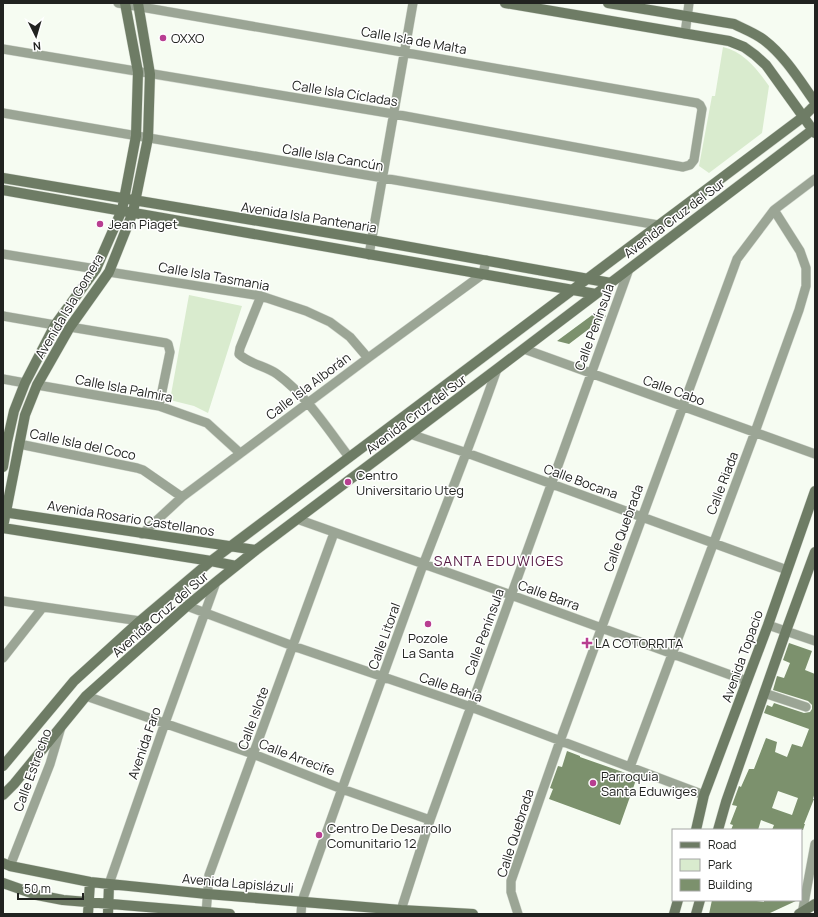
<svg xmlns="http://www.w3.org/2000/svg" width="818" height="917" viewBox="0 0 818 917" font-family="Manrope,sans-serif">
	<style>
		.green { fill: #d9ebce }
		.building { fill: #7c916d; fill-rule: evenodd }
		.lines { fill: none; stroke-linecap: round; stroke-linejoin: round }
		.street-casing { stroke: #d4d9d0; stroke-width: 10 }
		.secondary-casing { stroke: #d4d9d0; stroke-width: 11 }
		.street { stroke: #9ba595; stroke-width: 9 }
		.secondary { stroke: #6e7c65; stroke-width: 10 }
		.poi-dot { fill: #b83e91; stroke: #fff; stroke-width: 1.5 }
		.labels { text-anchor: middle; stroke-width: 3; stroke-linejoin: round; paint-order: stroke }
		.poi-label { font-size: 13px; fill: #212320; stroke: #fff; text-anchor: start }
		.street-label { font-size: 13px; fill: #212320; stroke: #fff }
		.neighbourhood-label { font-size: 14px; letter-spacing: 1px; fill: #561b43; stroke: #fff }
	</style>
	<rect width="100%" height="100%" fill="#f6fcf2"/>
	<path class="green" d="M723,47C744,52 757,69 769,86L762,133L709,173L699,166L712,96H715Z
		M189,295L242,306L208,413L194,406L170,400Z"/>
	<path class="building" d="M599,310L606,316L569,344L557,341Z
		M789,643L812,651L805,670L815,674V792L813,799H814L804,824H805L803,830H772L774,825L761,820L758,830H731L733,825L730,824L737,806L732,805L739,786L741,787L749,769H754L766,738L777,742L775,752L787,757L792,744L802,747L809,729L764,713L767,705L772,707L774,703L804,713L810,712L812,709V705L808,701L773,690L777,676L784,678L790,663L783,660ZM778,791L798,798L792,815L772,808Z
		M567,751L580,756V757L637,777L620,825L549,799L553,789L550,788L558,766L562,767Z
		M712,900H749L764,902V900H798L770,913V914H709Z"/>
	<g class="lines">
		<defs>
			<path id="street" d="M685,34L689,3
				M3,49L394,114L683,167L690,165L694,160L702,109L700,105L697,103L118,3
				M3,113L658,225
				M3,254L96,269
				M369,255L413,3
				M109,272L261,296L306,311L330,322L350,337L368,358
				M261,296L240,348L239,354C249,364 266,366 277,374C307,396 327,428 349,457
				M3,316L55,325
				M70,327L166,343L168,344L170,352L159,406
				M524,349L815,454
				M3,379L25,383
				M37,385L159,406L207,423L240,453
				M410,434L467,453L787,570
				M19,444L137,468L143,470L182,497
				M297,519L511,595L747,681
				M142,534L182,497L368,358L483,274L486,260
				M3,601L140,621
				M187,606L293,646L471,707L704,795
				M768,625L815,641
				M3,658L43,607
				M764,693L806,707
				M86,696L253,754L342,789L430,820
				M630,767L755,432L799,310L806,286V268L800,251L774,210
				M10,866L50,764L61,727
				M109,884L165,723L216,582
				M206,914L209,875L334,533
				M301,914L302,901C342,789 382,676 423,565C448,500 474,435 497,369
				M401,914V910L430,820L629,269
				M518,914L511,892V881L560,741L737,259L774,210L815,179
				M802,914L815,844"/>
			<path id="secondary" d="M505,3L729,41L744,47L755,55L766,65L815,133
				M608,3L734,24C744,29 755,33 764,40C785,56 800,81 815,102
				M3,178L371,240L611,283
				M3,190L596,294
				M3,467L7,442L14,411L25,383L55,325L96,269L122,210L136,136L138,72L125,3
				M3,512L256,550
				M3,527L25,415L37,385L70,327L109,272L133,212L148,138L150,74L138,3
				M3,528L211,561L236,566
				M3,766L74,681L140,621L211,561L803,117L815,105
				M3,795L14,784L86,696L187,606L216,582L256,550L497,369L815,128
				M696,830L704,795L768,625L815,491
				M718,830L726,802L786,631L815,552
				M3,863L10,866L90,882L207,894L401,910L473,914
				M3,883L37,895L63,900L230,914
				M88,914L90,882
				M108,914L109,884
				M674,914L678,900
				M696,914L700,900
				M799,914L815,904"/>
		</defs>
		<use href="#street" class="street-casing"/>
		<use href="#secondary" class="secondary-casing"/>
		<use href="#street" class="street"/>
		<use href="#secondary" class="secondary"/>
	</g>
	<g class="poi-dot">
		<circle cx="163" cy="38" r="4"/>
		<circle cx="100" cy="224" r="4"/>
		<circle cx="348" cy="482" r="4"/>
		<circle cx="428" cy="624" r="4"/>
		<path d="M585 637h4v4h4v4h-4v4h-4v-4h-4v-4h4z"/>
		<circle cx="593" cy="783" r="4"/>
		<circle cx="319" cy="835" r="4"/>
	</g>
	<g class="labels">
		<g class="poi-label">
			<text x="171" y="43">OXXO</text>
			<text x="108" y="229">Jean Piaget</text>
			<text x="356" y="480">Centro<tspan x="356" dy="15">Universitario Uteg</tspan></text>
			<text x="428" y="643" text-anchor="middle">Pozole<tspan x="428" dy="15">La Santa</tspan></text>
			<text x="595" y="648">LA COTORRITA</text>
			<text x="601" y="781">Parroquia<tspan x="601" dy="15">Santa Eduwiges</tspan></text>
			<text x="327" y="833">Centro De Desarrollo<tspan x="327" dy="15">Comunitario 12</tspan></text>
		</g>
		<g class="street-label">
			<text transform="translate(414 40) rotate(10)" y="5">Calle Isla de Malta</text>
			<text transform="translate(345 93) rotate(9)" y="5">Calle Isla Cícladas</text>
			<text transform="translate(333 157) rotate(10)" y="5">Calle Isla Cancún</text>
			<text transform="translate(309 217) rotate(9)" y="5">Avenida Isla Pantenaria</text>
			<text transform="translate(674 218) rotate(-37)" y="5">Avenida Cruz del Sur</text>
			<text transform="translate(214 276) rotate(10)" y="5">Calle Isla Tasmania</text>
			<text transform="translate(69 306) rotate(-59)" y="5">Avenida Isla Gomera</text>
			<text transform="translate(594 327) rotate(-70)" y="5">Calle Península</text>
			<text transform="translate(308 386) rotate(-37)" y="5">Calle Isla Alborán</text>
			<text transform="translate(124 388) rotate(11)" y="5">Calle Isla Palmira</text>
			<text transform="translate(674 390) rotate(20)" y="5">Calle Cabo</text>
			<text transform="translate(416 414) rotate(-37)" y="5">Avenida Cruz del Sur</text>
			<text transform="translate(83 444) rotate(12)" y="5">Calle Isla del Coco</text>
			<text transform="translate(581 481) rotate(20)" y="5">Calle Bocana</text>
			<text transform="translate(722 483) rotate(-69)" y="5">Calle Riada</text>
			<text transform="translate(131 518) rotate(9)" y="5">Avenida Rosario Castellanos</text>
			<text transform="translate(623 528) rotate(-70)" y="5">Calle Quebrada</text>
			<text transform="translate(549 595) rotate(20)" y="5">Calle Barra</text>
			<text transform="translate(160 614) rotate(-41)" y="5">Avenida Cruz del Sur</text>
			<text transform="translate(484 632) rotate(-70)" y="5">Calle Península</text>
			<text transform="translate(384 636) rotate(-70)" y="5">Calle Litoral</text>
			<text transform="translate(742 656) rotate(-70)" y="5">Avenida Topacio</text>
			<text transform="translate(451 687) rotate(19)" y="5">Calle Bahía</text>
			<text transform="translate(253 718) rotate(-70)" y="5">Calle Islote</text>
			<text transform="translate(144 743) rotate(-71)" y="5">Avenida Faro</text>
			<text transform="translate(297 757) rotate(21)" y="5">Calle Arrecife</text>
			<text transform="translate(32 770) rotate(-70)" y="5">Calle Estrecho</text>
			<text transform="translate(515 833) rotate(-72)" y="5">Calle Quebrada</text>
			<text transform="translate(238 883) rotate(5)" y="5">Avenida Lapislázuli</text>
		</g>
		<g class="neighbourhood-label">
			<text x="499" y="566">SANTA EDUWIGES</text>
		</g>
	</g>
	<rect width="818" height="917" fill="none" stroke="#212320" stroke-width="8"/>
	<rect x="672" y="829" width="130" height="72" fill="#ffffff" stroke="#a6a7a6"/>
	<rect x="680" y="842" width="20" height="6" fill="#6e7c65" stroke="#a6a7a6"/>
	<text x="708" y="849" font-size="12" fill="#212320">Road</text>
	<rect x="680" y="859" width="20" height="12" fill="#d9ebce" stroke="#a6a7a6"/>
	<text x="708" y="869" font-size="12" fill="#212320">Park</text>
	<rect x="680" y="879" width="20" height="12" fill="#7c916d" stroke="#a6a7a6"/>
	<text x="708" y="889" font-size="12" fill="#212320">Building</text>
	<g transform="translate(36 36) rotate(175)" stroke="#ffffff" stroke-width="3" paint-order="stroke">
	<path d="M0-3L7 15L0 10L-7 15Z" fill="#212320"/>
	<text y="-6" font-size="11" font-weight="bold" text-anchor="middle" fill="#212320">N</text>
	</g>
	<path d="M18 893v6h65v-6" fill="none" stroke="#212320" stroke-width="2"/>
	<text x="24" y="893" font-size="12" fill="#212320" stroke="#ffffff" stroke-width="3" paint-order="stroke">50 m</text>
</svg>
